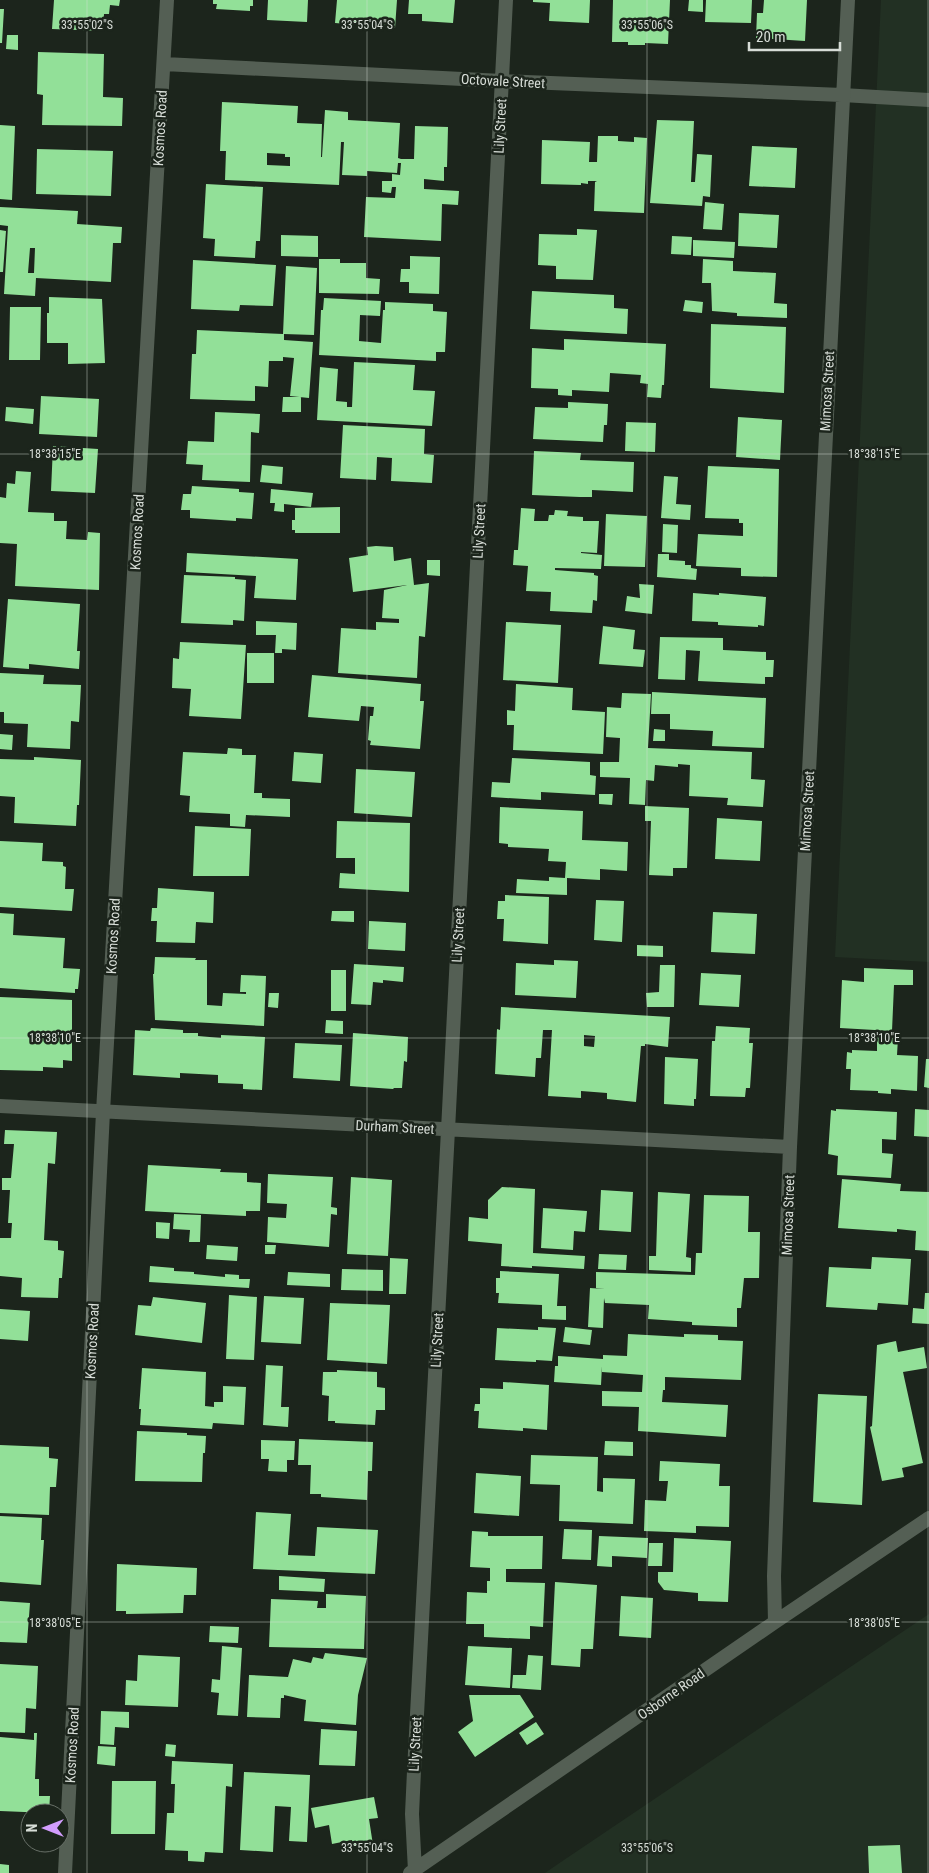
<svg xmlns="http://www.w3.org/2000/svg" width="929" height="1873" viewBox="0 0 929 1873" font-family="'Roboto Condensed',sans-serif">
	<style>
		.built { fill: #223023 }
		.building { fill: #92e098; fill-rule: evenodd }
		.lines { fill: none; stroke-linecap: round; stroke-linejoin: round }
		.service { stroke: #545f54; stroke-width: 14 }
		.minor { stroke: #545f54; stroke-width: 14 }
		.ticks { fill: none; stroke: #d7ddd7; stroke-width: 1; stroke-opacity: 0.45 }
		.labels { text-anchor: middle; stroke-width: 5; stroke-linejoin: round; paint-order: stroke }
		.street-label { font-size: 14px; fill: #d7ddd7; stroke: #1c251c }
		.ticks-label { font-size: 12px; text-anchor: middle; fill: #d7ddd7; stroke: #1c251c; stroke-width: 5; stroke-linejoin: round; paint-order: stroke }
	</style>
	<rect width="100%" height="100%" fill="#1c251c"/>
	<path class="built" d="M881,0H929V962L835,957Z
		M929,1614V1873H545L558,1864Z"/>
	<path class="building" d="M54,0H120L119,6L110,5L109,14H104L103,31L52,29Z
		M213,0H253V6H250V11L216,9L217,4H213Z
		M268,0H308L307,22L267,20Z
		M337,0H397L395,28L335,23Z
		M409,0H455L453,23L422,21V14H408Z
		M533,0H590L589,23L549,21L550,3L533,2Z
		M613,0H670L668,44L645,43V45H628V42H612Z
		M689,0H703V12L688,11Z
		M706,0H752L751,23L705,22Z
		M764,0H807L805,41L756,38L757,13H763Z
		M0,9H4L2,43H0Z
		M7,35H18V50L6,49Z
		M38,52L104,54L103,97L123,98L122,126L42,125L43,95L37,94Z
		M222,102L298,106L297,123L322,124L321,157H322L325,110L348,112V120L400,123L398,158L401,159H414L415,126L448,127L447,167H444V181L424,179V189L459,191L458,205L442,204L441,241L364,237L366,197L395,198L396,187H392L391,193L382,192V181H392V174L400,175L401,163H398L397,173L367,171V176L342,175L344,142H341L339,185L225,180L226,151H220ZM267,153L285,154V157H290V166L267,165Z
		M657,120L694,121L691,182H695L697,154L712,155L710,197L703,196L702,206L650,203Z
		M0,125L15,126L12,200L0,199Z
		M598,136H618V141L634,142V137L647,138L644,213L594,211L595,182L597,181H588V184L581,183V185L541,184L542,140L590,142L589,162H597Z
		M752,146L797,148L795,188L749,186Z
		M37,149L113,151L111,196L36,194Z
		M206,184L263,187L260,241H256L255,258L214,256L215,239L203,238Z
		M705,202L724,204L722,230L703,229Z
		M0,207L78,211L77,224L122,227L121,243H113L111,282L36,278L35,296L4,294L8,226L0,225ZM30,248H35L34,273H28Z
		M739,213L779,215L777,248L738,246Z
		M577,229L597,230L593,280L556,279V266L538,265L539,234L577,235Z
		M0,230L6,231L3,272H0Z
		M281,235L318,236V257L281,256Z
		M672,236L692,237L691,255L671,254Z
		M693,240L735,242L734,258L693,256Z
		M410,256L440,257L439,294L409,293V282H400L401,269H410Z
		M319,259H340V263H366V278L380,279L379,294L319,293Z
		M703,259L733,261V271L776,273L774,303L787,304V318L737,316V313L712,311L711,283H702Z
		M193,260L276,265L273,306L240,305L239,311L191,309Z
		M286,266L317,268L314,335L284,334V340L313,342L309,398L290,396L294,358L283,357V361H269L268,387L255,386V401L190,399L192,354H196L197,330L283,334Z
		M532,291L614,295V308L628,309L627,334L530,329Z
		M49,297L102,299L105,363L68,364V343H47V313H49Z
		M324,298L381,301L380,316L360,315L359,341L381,343L383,310H385V302L433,304V311L447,312L445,352H436V361L319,355L321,310H323Z
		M685,300L703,302L702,313L683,311Z
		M10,307H41L40,360H9Z
		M711,324L786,327L784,393L710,388Z
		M564,339L666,344L664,385H662L661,398L647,397L648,384L640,383L641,375L610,373L609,392L572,390V396L558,395V389L531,388L532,348L564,350Z
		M354,362L415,365L413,390L435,391L432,426L317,420L320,367L338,369L336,401L347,402V407H352Z
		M41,396L99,399L97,437L39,434Z
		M283,397H301V412H282Z
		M568,402L608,404L607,425H604L603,442L533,439L535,407L568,408Z
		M6,407L34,409L33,424L5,421Z
		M215,412L260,414L259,433L251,432L250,482L202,480L203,465L186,464L188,441L214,442Z
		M738,417L782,420L780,460L736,457Z
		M626,422L656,423L655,452L625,451Z
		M343,425L425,429L424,454L434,455L432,483L391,481L392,458L377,457L376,480L340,478Z
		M53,446L98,449L95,493L51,491Z
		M534,451L581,453L580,460L634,462L633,492L592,490V497H580L532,495Z
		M262,465L283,467L282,484L260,482Z
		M708,466L779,469L777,577L741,576V568L696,566L698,534L743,536V523H739V519L705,518Z
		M16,471L31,472L28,512L54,513V521H67L66,539L87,540L88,532L100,533L99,590L15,586L17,544L0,543V497L6,498L7,483L15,484Z
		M664,476L678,477L676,504L691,505L690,520L661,518Z
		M192,486L239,489V492L254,493L252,519L236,518V521L190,518V510H181L183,494H191Z
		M271,489L313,493L311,507L284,504V512L274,511L275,503H270Z
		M340,507V533H295V530H292V520H295V508Z
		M521,508L535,509L534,521H548L549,515H554L555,510L568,511L567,516L583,517V521H599L597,553L581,552V553L602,555L601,569L555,568V570L594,573V575L598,576L597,601L593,600L592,613L550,611L551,592L526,591L528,566L513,565L514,550H518Z
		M606,514L647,516L645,567L604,566Z
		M663,524L678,525L677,553L662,552Z
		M376,546L393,547L394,561L411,558L414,585L429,583L425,637L419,636L417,678L338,673L341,628L376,630V622L399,623V619L382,618L384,590L407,585L353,592L349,558L368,555L367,547Z
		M187,553L298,559L296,600L254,598L256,576L186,572Z
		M658,554H669V560L685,561V565H691V568L697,569L696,580L657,577Z
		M427,560H440V576L427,575Z
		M184,575L235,577V579L246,580L244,621L233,620V625L181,623Z
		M639,584L654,585L652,614L625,611L627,596L640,598Z
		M693,593L719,595V593L766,597L764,626L758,625V627L718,625V622L692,621Z
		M8,599L80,604L77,651H80L79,669L29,664V669L3,667Z
		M256,621L297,623L296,650L282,649V653H275L276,635H256Z
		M506,622L561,625L558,683L503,680Z
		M603,626L635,630L633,649L645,650L643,667L599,664Z
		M660,637L723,638V650L766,652V660H774L773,677H765V684L698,681L700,651L686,650L685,680L658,679Z
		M180,642L246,645L241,719L189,716L191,689L172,688L173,658L179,659Z
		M247,653H274V683H247Z
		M0,673L44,675L43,684L81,685L79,722L71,721L70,749L27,747L28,724L4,723V712H0Z
		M312,675L421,684L420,701H424L420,749L370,745L371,741L368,740L370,716H373L374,707L361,706L359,721L308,717Z
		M516,684L573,688L572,710L605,712L603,754L513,750L514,725H507V710L515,711Z
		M652,692L766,698L764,748L712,746L713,731L670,729V714H651Z
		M622,693L651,694L648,748L752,752L751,779L765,780L763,807L727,805L728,798L689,796L690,765L678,764V767L655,765L654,781L646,780L645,805L629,804L630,778L600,777V762H619L620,738L606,737L607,707L621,708Z
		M654,729L665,730V741H653Z
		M0,734L13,735L12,750L0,749Z
		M228,748L242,749V755H256L254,793H262V798L290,799V817L246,815L245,827L230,826V814L189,812L190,796L180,795L183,752L227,754Z
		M294,752L323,754L321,783L292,781Z
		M34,757L81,760L79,805H77L76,826L14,823L15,797L0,796V759L34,760Z
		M512,758L590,762V775L596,776L595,795L541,792V800L491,797L492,782L510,783Z
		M356,769L415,772L412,817L354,813Z
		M599,794H613L612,805L599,804Z
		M645,806L689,808L687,868H673V876L649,875L651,821H645Z
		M500,807L583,811L582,840L628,842L627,871L600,869V880L567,878V895L516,893L517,879L549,881V877L565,878L566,862L548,861L549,849L508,847V844L499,843Z
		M717,818L762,821L760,861L715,859Z
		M337,821L410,823L409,892L339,888L340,873L355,874V858H336Z
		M195,826L251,829L249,876H193Z
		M0,841L43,843L42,861L63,862V866L66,867L65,889H74L72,911L0,907Z
		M158,888L214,892L213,923L196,922L195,943L156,942L157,921H151L152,908H157Z
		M505,895L549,897L548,944L503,941L504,919H497L498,901H505Z
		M596,900L624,901L622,942L594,940Z
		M332,911H354V922L331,921Z
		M713,912L757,914L755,954L711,952Z
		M0,913L14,914L13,935L65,938L63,968L80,969L78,989H75V993L0,988Z
		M369,921L406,923L405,951L368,949Z
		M637,945L663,946V957L637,956Z
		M155,957L196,958L195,960H207V1005L222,1006L223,993L246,994V992H240L241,975L266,976L264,1026L155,1020L153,974H154Z
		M554,960L578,961L576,998L515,995L516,963L554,965Z
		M354,964L404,967L403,982L383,980V983L373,982L371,1005L351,1004Z
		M660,965H675L674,1007H647L646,993L659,992Z
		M864,968L913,970V985H894L892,1031L840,1028L842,980L864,982Z
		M331,970H346V1011H331Z
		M701,973L741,975L739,1007L699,1005Z
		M269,993H279L278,1008L268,1007Z
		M0,997L72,1000V1061L63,1060V1068L43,1067V1071L0,1070Z
		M501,1007L670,1017L668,1047L645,1044V1046H641L636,1102L607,1099V1093L581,1091V1098L548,1096L552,1030H543L541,1058H536L535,1077L495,1074L497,1029L500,1030ZM584,1035L595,1036L594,1047L584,1046Z
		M326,1020L343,1021V1034L325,1033Z
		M716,1026L750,1028L749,1043H753L750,1088H746L745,1097L710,1096L712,1041H715Z
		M151,1028L183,1030V1033H198V1036L221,1038V1035L265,1037L262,1090L243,1089V1084L218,1083V1075L180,1073V1078L133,1075L135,1030L150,1031Z
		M353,1033L408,1037L407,1062L404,1061L402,1088H394L393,1089L350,1086Z
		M877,1037L898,1038L897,1055L918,1056L917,1091L891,1089V1094L878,1093V1091L850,1090L851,1069H846L847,1052L852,1053V1050L877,1051Z
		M295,1043L342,1045L340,1081L293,1078Z
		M665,1057L698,1059L696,1099H694V1106L664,1104Z
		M926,1059H929V1088L924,1087Z
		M836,1109L897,1112L896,1140L882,1139V1153L893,1154L891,1178L837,1175L838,1156L828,1154L831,1110L836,1111Z
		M915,1109L929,1110V1137L914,1136Z
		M5,1130L57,1132L55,1164L48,1163L44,1240L58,1241V1250L64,1251L62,1278H59L58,1298L21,1297L22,1278L0,1276V1238H11L12,1223H8L10,1190H2V1178H11L14,1144H4Z
		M148,1165L221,1169L220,1172L247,1173V1182L261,1183L260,1211H246V1216L145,1211Z
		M268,1174L333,1177L331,1207L337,1208V1215L331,1214L329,1247L267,1242L268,1217L286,1218L287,1204L267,1203Z
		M351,1177L392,1180L388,1256L347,1254Z
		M842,1179L901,1184L900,1191L929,1192V1251L915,1250L916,1231L897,1229V1232L838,1228Z
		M502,1187L535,1189L533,1253L585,1256L584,1269L532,1266V1268L501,1266L502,1244L468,1241L469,1217L488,1219V1200Z
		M601,1190L633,1192L631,1232L599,1230Z
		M658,1192L690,1194L686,1257L691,1258V1272L649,1270V1256H656Z
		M704,1195L749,1196L748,1232H760L759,1278H744L741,1308H737V1327L692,1325V1322L648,1319L649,1305L605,1303L604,1298L603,1328L588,1327L590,1288L605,1289L596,1288V1272L695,1275L696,1253H702Z
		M543,1208L587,1211L585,1232L574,1231L573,1250L541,1248Z
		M174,1214L201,1215L200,1242H189L190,1230L173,1229Z
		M156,1222L170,1223L169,1239L156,1238Z
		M207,1245L238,1247L237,1261L206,1259Z
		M265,1245H276L275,1254H265Z
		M599,1254L627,1255L626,1270L598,1269Z
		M872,1257L911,1259L908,1305L878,1303L877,1310L826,1307L829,1267L871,1269Z
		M390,1258L408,1259L406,1294H389Z
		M150,1266L174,1268V1271L194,1272V1274L225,1277V1274L239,1275V1279H250L249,1288L149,1282Z
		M342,1269L383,1270V1291L341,1290Z
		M500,1271L559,1274L557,1306H566V1320L542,1319V1305L498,1303L499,1293H496V1278H500Z
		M288,1272L330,1274V1287L287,1285Z
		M925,1293H929V1324L912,1323L913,1308L924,1309Z
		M229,1295L257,1297L254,1360L226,1359Z
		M264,1296L304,1298L301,1344L261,1342Z
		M153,1297L206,1303L202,1343L135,1335L138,1305L151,1306Z
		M330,1303L390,1305L387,1364L327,1360Z
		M0,1309L30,1311L28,1341L0,1339Z
		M538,1327L556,1328L552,1361L536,1360V1362L495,1360L497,1328L538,1330Z
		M565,1327L592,1330L590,1345L563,1342Z
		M628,1334L684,1337V1334L718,1335V1340L743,1341L741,1380L665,1377V1390H663L662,1402L728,1405L726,1437L638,1431L639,1407L602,1406V1391L642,1392L643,1375L602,1372V1366L601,1385L554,1382L555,1366H558V1356L603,1359V1355L627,1356Z
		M896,1341L898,1352L924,1347L927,1368L903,1372L923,1463L902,1468L904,1477L882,1481L870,1427L872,1426L877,1345Z
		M266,1365L283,1366L281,1407H289L288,1427L263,1425Z
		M142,1368L206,1372L205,1406L214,1407V1402H223V1386L246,1387L244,1425L213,1423L212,1429L140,1425L141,1409H139Z
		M337,1370L377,1372V1387L385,1388V1410H376L375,1425L335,1423V1421H328L329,1396L322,1395L323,1372H337Z
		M503,1382L549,1385L547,1430L523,1428V1431L478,1428L479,1411H474L475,1404H480V1388L503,1389Z
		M818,1394L867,1396L862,1505L813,1502Z
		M137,1431L187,1433V1435L206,1436L205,1453H203L202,1482L135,1481Z
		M299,1439L373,1442L372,1471H368L367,1500L321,1497V1494H310L311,1465H298Z
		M261,1440L295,1441L294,1460H287V1472L268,1471L269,1459H261Z
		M605,1441L633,1442V1456L604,1455Z
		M0,1445L49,1447V1458L58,1459L56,1487H50L49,1515L0,1513Z
		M531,1455L598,1457L597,1491L603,1492V1478L635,1479L633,1524L559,1521L560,1485L530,1484Z
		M660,1461L720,1464L719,1486H730L729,1527L696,1526V1533L644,1531L645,1500L666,1501L668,1481H659Z
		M476,1473L521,1476L519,1516L474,1513Z
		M256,1512L291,1514L288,1555L315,1556L317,1527L378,1530L375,1574L253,1569Z
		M0,1516L42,1518L41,1540H44L41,1585L0,1582Z
		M564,1529L592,1530L591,1560L562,1559Z
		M472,1531L488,1532V1536H543L542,1569H506V1582L545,1583L543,1627L530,1626V1639L484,1637V1624H466L467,1592L487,1593V1581H490V1568L470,1567Z
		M599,1536L648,1538L647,1558L612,1556V1567L597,1566Z
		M674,1538L731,1541L728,1602L698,1601V1593L664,1590L658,1582V1572H673Z
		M649,1543H663L662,1566H648Z
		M117,1564L197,1568L196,1595H184L183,1613L126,1614V1611H116Z
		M279,1576L325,1579L324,1592L279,1590Z
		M555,1582L597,1585L593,1649H581L580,1667L551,1665Z
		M326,1594L366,1596L364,1649L269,1647L271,1599L318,1601L317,1608H326Z
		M621,1596L653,1598L651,1638L619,1636Z
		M0,1601L30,1603L27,1643L0,1642Z
		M210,1626L239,1627L238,1643L209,1642Z
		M222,1646L242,1648L238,1716L217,1715L219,1693L211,1692L212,1679L220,1680Z
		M468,1646L512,1648L510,1688L465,1685Z
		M325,1653L367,1658L358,1695L356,1725L304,1721L306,1700L284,1695V1698H281L280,1718L247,1717L249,1675L288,1677L293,1659L311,1663L313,1657L323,1659Z
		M138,1655L180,1657L178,1707L125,1705L126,1680L137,1681Z
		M528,1655L543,1656L541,1690L512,1688L513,1675H526Z
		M0,1664L38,1666L36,1709L26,1708L25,1733L0,1732Z
		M469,1695H520L534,1717L475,1757L458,1732L473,1721Z
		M101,1711L129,1712V1728L115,1727L114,1745L100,1744Z
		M536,1722L544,1734L527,1745L519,1733Z
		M321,1729L357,1731L355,1766L319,1765Z
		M34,1733H37L35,1779H39V1796H50L49,1813L0,1811V1737L34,1740Z
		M166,1744L176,1745L175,1757L165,1756Z
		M98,1746L116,1747L115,1766L97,1764Z
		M172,1761L233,1764L232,1787L226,1786L223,1853L205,1852L204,1862L188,1861V1851L165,1850L167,1813H174L175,1784H171Z
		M244,1772L310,1775L307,1842L289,1841L291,1807L275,1806L273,1852L240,1850Z
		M112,1781H156L155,1834H111Z
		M374,1797L378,1818L369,1819L373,1845L353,1848L352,1840L332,1844L329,1825L315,1828L311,1808Z
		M900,1845L902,1873H869L868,1846Z
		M0,1864L9,1865V1873H0Z"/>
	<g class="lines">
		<path class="service" d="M842,95L929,100"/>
		<path class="minor" d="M164,64L502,81L842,95
			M0,1106L790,1147
			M775,1622L774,1576L790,1147L848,0
			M415,1871L412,1814L414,1771L448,1130L506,0
			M65,1873L103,1112L167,0
			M410,1873L775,1622L929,1518"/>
	</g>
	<path class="ticks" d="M87,0V1873M367,0V1873M647,0V1873M928,0V1873M0,454H929M0,1038H929M0,1622H929"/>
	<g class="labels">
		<g class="street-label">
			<text transform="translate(503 81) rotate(3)" y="5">Octovale Street</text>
			<text transform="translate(500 126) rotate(-87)" y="5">Lily Street</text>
			<text transform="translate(160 128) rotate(-87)" y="5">Kosmos Road</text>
			<text transform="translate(827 391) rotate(-87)" y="5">Mimosa Street</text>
			<text transform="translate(479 531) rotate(-87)" y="5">Lily Street</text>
			<text transform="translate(137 532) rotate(-87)" y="5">Kosmos Road</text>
			<text transform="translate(807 811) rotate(-87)" y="5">Mimosa Street</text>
			<text transform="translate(458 935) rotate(-87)" y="5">Lily Street</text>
			<text transform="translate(113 936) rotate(-87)" y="5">Kosmos Road</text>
			<text transform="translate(395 1127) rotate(3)" y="5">Durham Street</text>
			<text transform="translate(788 1215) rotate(-88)" y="5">Mimosa Street</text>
			<text transform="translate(437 1340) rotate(-87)" y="5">Lily Street</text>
			<text transform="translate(92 1341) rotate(-87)" y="5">Kosmos Road</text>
			<text transform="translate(671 1694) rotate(-35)" y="5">Osborne Road</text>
			<text transform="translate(415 1744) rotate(-87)" y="5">Lily Street</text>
			<text transform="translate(72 1745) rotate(-87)" y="5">Kosmos Road</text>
		</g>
	</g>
	<g class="ticks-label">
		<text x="87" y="29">33°55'02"S</text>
		<text x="367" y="29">33°55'04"S</text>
		<text x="647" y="29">33°55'06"S</text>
		<text x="874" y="458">18°38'15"E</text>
		<text x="55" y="458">18°38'15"E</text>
		<text x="874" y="1042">18°38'10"E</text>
		<text x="55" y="1042">18°38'10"E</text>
		<text x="874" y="1627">18°38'05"E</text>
		<text x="55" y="1627">18°38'05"E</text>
		<text x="367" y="1852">33°55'04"S</text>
		<text x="647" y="1852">33°55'06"S</text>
	</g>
	<g transform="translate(45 1828) rotate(270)"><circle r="24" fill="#1c251c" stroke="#676f67"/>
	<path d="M0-4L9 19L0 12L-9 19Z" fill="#d29dfd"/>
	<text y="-8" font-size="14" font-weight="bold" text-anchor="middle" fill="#d7ddd7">N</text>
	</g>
	<path d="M749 42v8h91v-8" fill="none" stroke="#d7ddd7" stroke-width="2.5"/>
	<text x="756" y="42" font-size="15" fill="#d7ddd7" stroke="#1c251c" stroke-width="4" paint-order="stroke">20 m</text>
</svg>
